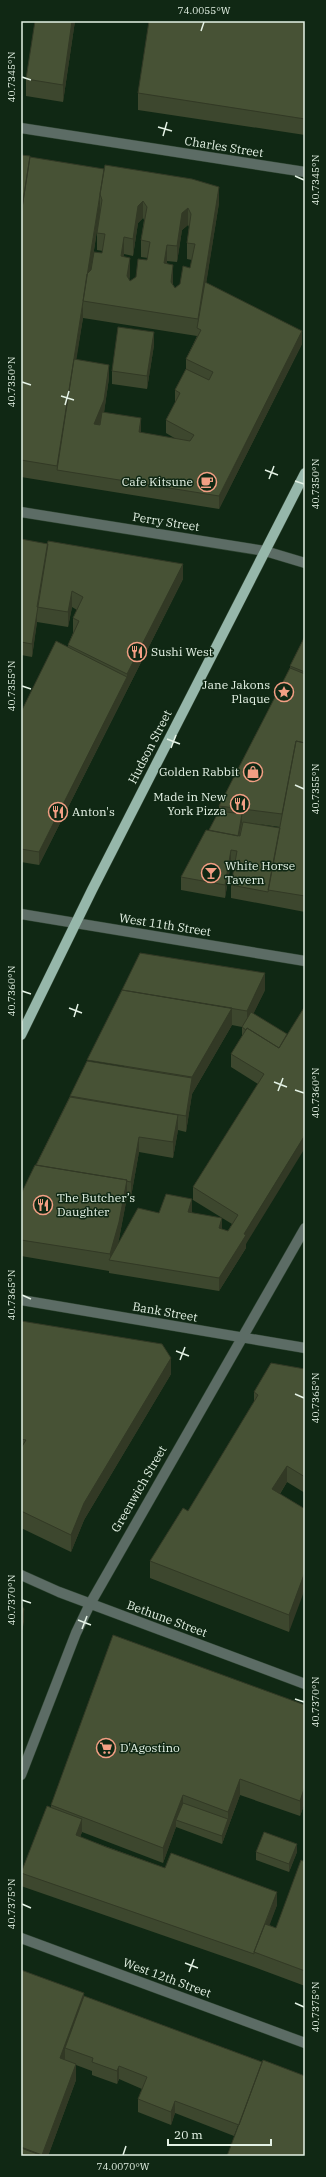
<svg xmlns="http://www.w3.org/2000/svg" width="326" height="2177" viewBox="0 0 326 2177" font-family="'IBM Plex Serif',serif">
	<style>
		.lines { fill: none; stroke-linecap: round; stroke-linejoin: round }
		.minor-casing { stroke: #2e4431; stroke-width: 11 }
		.major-casing { stroke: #2e4431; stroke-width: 11 }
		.minor { stroke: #5c6c65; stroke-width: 10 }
		.major { stroke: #96b7aa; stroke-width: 10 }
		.wall { fill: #3d472e; fill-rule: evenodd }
		.shaded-wall { fill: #323925 }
		.building { fill: #475235; stroke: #323925; fill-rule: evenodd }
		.ticks { fill: none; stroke: #e4f2e5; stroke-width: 1.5 }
		.labels { text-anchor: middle; stroke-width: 3; stroke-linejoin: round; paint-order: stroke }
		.street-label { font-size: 12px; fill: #e4f2e5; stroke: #102814 }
		.poi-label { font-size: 12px; fill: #e4f2e5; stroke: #102814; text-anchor: start }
		.neatline { fill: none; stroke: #e4f2e5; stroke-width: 1.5 }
		.ticks-label { font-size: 10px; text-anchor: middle; fill: #e4f2e5 }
	</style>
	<rect width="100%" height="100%" fill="#102814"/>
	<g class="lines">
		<defs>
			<path id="minor" d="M21,128L305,172
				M21,512L265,551L305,563
				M21,914L305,961
				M21,1300L305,1348
				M21,1575L59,1592L305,1684
				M21,1775L76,1633L90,1604L305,1228
				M21,1938L305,2043"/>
			<path id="major" d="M21,1035L92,890L305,473"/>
		</defs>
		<use href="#minor" class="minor-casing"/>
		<use href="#major" class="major-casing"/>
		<use href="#minor" class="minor"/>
		<use href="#major" class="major"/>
	</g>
	<path class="wall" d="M75,21L63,102L26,96V79Z
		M305,21V135L138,110V93Z
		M21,155L219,203L206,283L302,344L219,509L21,477ZM100,211L97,233V250L103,251L102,253L91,270ZM143,218L144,220L141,240V257L148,258L147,260L136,277L130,281L129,280L130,275L123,257L124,254L133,256L138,223ZM188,225L189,227L187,243V259L192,260L190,268L180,284L175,288L173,285V281L167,263V261L177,262L182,230ZM83,318L197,336L186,359V369L175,390V403L166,420V433L176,439L141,433V431L104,412L109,378L76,359Z
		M154,345L147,389L112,384V371Z
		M21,539L183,579L39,865L21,862V712L68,647V645L73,633V618L77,610L72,607L68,627L37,622L32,657L21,655Z
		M305,636V912L231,898V885L235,864L231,863L225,898L181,890V877L209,830L219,811V806L290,668V666ZM251,823L280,827V828Z
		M265,990L253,1014L287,1034L246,1244V1248L219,1291L109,1273V1271L21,1256V1194L36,1165L70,1096ZM232,1025L242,1027V1036L231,1054V1067L258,1084L193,1187V1200L232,1224L228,1231L222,1229L192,1213V1211L159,1213L118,1244L119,1239L127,1197H131L139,1152L173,1158L178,1130L186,1132L192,1094Z
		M21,1321L171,1374L84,1520L71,1552L21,1528Z
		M305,1369V1493L287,1482L280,1494L305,1509L289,1632L150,1578V1561L188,1511L254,1404V1392Z
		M305,1623V1638H304V1625Z
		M305,1705V1806L304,1805L300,1816L240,1795L222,1844L176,1827L163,1863L82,1832L80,1837L165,1868L277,1905L269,1925L276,1928L305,1862V1986L254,1967L21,1886V1873L51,1807V1805Z
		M256,1852H297L289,1872L256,1860Z
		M21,1970L84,1996L262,2062L234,2136L175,2113L171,2125L138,2112V2099L142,2089L119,2079L117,2084L92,2075V2071L76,2065V2080L48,2156H21Z"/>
	<path class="shaded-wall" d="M72,21H75L63,102V85Z
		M219,187V203L199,329L198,328V319Z
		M100,196V211L86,301H83Z
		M143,201V218L138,223L133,256V239L138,206Z
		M188,208V225L182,230L177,262V246L182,213Z
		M124,237V254L121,273V256Z
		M167,245V261L164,280V263Z
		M130,258V275L127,292V276Z
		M173,265V281L171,299V282Z
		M83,303V318L59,470H57V466Z
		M302,331V344L219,509V496Z
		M154,332V345L147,389V376Z
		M109,365V378L104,413L94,437V424Z
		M141,418V431L139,445V432Z
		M183,564V579L39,865V852L127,677V674Z
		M72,591V607L68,627V612Z
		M37,610V622L32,657V644Z
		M242,814V822L237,848V841Z
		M231,850V863L225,898V885Z
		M265,973V990L247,1027V1011Z
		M232,1008V1025L192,1094L186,1132V1116L192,1077Z
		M178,1115V1130L173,1158V1142Z
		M305,1135V1148L246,1244V1248L219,1291V1278L244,1234Z
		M139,1137V1152L131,1197V1182Z
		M127,1180V1197L119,1239L113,1261L110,1260V1254Z
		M192,1199V1211L188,1225V1212Z
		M222,1218V1231L219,1228Z
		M171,1358V1374L84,1520L71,1552V1535L84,1503Z
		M287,1466V1482L272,1506V1489Z
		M305,1572V1589L289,1632V1615Z
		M24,1609V1622L21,1636V1623Z
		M240,1779V1795L222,1844V1836L228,1819V1812Z
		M305,1786V1793L304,1792V1805L300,1816V1801Z
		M183,1795V1810L176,1820V1827L163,1863V1848Z
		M82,1819V1832L76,1848V1835Z
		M297,1844V1852L289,1872V1864Z
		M277,1892V1905L259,1954L255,1952Z
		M84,1993V2009L65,2048V2061L60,2058Z
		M76,2064V2080L48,2156H42Z
		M119,2066V2079L117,2084V2071Z
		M175,2101V2113L171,2125V2112Z"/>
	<path class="building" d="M35,21H72L63,85L26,79Z
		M149,21H305V119L138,93Z
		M21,155L30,156L21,214Z
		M30,157L104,169L57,466L21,460V215Z
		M105,165L192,179L219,187L198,319L83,301L87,274L91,270L94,252L102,253L105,234L97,233L102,200L100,194ZM143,201L147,207L141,240L150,242L147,260L138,259L136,277L130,281L127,276L130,258L121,256L124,237L133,239L138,206ZM188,208L191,214L187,243L195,244L190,268L183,266L180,284L175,288L171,282L173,265L164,263L167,245L177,246L182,213Z
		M205,282L302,331L219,496L57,470L74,359L109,365L104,400L94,424L100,425L102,412L141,418L139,432L190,441L194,435L166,420L180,393L175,390L186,369L209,380L213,372L186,359L201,330L197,328Z
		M118,327L154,332L147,376L112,371Z
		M21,539L48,544L32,644L21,642Z
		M48,541L183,564L127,674L68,645L79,621L73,618L83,597L72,591L68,612L37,607Z
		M305,636V672L290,666Z
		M56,641L127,677L39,852L21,849V712Z
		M290,668L305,674V743L296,741L282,814L219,806Z
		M296,741L305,743V896L268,890Z
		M219,811L242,814L238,836L209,830Z
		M243,822L280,828L268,892L231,885L237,851L231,850L225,885L181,877L206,830L240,836Z
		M140,953L265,973L247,1011L122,990Z
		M122,990L232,1008L192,1077L87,1060Z
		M305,1006V1135L244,1234L246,1235L219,1278L109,1260L138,1208L159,1213L166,1194L192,1199L188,1212L222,1218L219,1228L228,1231L238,1215L193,1187L264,1074L231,1054L247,1028L279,1048Z
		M251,1012L287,1034L279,1048L247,1028L246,1030L242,1027Z
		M87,1061L192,1078L186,1116L70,1096Z
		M70,1097L178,1115L173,1142L139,1137L131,1182L126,1181L127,1180L36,1165Z
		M35,1165L127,1180L119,1222L110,1254L21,1240V1194Z
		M21,1321L162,1344L171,1358L84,1503L71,1535L21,1511V1448L26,1440L21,1439Z
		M271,1363L305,1369V1477L287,1466L272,1489L305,1509V1572L289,1615L150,1561L183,1508L188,1511L258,1395L254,1392Z
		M21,1605L24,1609L21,1623Z
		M113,1635L305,1705V1786L300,1801L240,1779L228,1812L183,1795L163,1848L51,1805Z
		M183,1803L228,1819L222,1836L176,1820Z
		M47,1806L82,1819L76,1835L106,1847L165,1868L171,1853L277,1892L254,1952V1954L21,1873Z
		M264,1832L297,1844L289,1864L256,1852Z
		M301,1860L305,1862V1971L254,1952L265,1924L276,1928Z
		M21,1970L84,1993L60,2058L76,2064L42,2155L21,2147Z
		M84,1996L262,2062L239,2125L175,2101L171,2112L138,2099L147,2077L119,2066L117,2071L92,2062L93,2058L65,2048Z
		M263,2060L305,2076V2156H227Z
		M21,2148L43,2156H21Z"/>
	<path class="ticks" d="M201,31L204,22M22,77L31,80M158,127L172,131M163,136L167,122M295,176L304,180M22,382L31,385M61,396L74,400M65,405L69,391M265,470L278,475M269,479L274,466M295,481L304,484M22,686L31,689M167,739L180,744M171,748L176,735M295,785L304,789M22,991L31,994M69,1008L82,1013M74,1017L78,1004M274,1082L287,1087M295,1090L304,1093M278,1091L283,1078M22,1295L31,1299M176,1351L189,1356M180,1360L185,1347M295,1394L304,1398M22,1600L31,1603M78,1620L91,1625M82,1629L87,1616M295,1699L304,1702M22,1904L31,1908M185,1963L198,1968M189,1972L194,1959M295,2003L304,2007M123,2155L126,2146"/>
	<defs>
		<symbol id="cafe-ring" viewBox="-11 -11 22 22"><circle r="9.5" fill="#102814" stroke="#f39f84" stroke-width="1.5"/><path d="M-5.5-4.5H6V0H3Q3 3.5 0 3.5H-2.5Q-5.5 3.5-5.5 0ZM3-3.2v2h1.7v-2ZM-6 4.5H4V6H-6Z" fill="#f39f84"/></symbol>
		<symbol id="restaurant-ring" viewBox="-11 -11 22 22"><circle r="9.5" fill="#102814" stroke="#f39f84" stroke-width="1.5"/><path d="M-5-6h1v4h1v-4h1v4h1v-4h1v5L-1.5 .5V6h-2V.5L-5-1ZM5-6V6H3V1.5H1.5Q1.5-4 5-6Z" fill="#f39f84"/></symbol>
		<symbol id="sight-ring" viewBox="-11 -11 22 22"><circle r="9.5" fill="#102814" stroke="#f39f84" stroke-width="1.5"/><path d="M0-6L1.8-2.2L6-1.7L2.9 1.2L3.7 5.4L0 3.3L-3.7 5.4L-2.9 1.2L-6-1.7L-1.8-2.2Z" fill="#f39f84"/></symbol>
		<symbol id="shop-ring" viewBox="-11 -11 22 22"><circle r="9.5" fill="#102814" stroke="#f39f84" stroke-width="1.5"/><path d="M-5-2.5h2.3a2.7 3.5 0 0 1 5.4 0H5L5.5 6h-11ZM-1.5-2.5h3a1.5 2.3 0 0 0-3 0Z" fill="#f39f84"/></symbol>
		<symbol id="bar-ring" viewBox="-11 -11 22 22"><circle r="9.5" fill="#102814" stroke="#f39f84" stroke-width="1.5"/><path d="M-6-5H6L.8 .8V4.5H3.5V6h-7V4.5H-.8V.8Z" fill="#f39f84"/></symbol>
		<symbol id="supermarket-ring" viewBox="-11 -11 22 22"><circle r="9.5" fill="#102814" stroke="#f39f84" stroke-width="1.5"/><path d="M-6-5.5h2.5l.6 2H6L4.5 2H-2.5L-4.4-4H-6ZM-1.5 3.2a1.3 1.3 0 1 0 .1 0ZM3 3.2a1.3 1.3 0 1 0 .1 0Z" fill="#f39f84"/></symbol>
	</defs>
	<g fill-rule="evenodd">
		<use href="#cafe-ring" x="196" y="471" width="22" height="22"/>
		<use href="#restaurant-ring" x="126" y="641" width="22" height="22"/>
		<use href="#sight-ring" x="273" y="681" width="22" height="22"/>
		<use href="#shop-ring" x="242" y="761" width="22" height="22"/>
		<use href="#restaurant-ring" x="229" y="793" width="22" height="22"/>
		<use href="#restaurant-ring" x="47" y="801" width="22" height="22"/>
		<use href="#bar-ring" x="200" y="862" width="22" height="22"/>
		<use href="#restaurant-ring" x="32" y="1194" width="22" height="22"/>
		<use href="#supermarket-ring" x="95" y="1737" width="22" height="22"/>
	</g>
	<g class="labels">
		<g class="street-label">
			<text transform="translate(224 147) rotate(9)" y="4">Charles Street</text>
			<text transform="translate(166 522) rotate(9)" y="4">Perry Street</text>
			<text transform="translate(150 747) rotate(-63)" y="4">Hudson Street</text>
			<text transform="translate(165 925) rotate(9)" y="4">West 11th Street</text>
			<text transform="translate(165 1312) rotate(10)" y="4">Bank Street</text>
			<text transform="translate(139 1489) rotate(-60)" y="4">Greenwich Street</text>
			<text transform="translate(167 1619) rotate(20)" y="4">Bethune Street</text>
			<text transform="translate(167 1978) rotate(20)" y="4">West 12th Street</text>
		</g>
		<g class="poi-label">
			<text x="193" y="486" text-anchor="end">Cafe Kitsune</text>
			<text x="151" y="656">Sushi West</text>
			<text x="270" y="689" text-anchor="end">Jane Jakons<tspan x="270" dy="14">Plaque</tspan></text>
			<text x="239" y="776" text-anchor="end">Golden Rabbit</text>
			<text x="226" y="801" text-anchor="end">Made in New<tspan x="226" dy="14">York Pizza</tspan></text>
			<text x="72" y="816">Anton's</text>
			<text x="225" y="870">White Horse<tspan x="225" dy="14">Tavern</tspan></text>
			<text x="57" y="1202">The Butcher’s<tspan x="57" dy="14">Daughter</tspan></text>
			<text x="120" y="1752">D'Agostino</text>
		</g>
	</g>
	<rect width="326" height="2177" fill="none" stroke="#102814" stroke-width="44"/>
	<path d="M168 2139v6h103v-6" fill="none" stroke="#e4f2e5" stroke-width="2"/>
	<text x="174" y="2139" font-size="12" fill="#e4f2e5" stroke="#102814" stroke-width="3" paint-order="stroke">20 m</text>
	<rect x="22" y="22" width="282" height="2133" class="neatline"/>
	<g class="ticks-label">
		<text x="204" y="14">74.0055°W</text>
		<text transform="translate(11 77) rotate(-90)" y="4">40.7345°N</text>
		<text transform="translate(315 180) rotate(-90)" y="4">40.7345°N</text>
		<text transform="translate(11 382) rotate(-90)" y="4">40.7350°N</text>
		<text transform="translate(315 484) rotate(-90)" y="4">40.7350°N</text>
		<text transform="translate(11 686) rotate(-90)" y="4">40.7355°N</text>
		<text transform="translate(315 789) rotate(-90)" y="4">40.7355°N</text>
		<text transform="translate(11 991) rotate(-90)" y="4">40.7360°N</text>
		<text transform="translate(315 1093) rotate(-90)" y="4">40.7360°N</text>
		<text transform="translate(11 1295) rotate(-90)" y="4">40.7365°N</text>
		<text transform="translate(315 1398) rotate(-90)" y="4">40.7365°N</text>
		<text transform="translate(11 1600) rotate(-90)" y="4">40.7370°N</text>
		<text transform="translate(315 1702) rotate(-90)" y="4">40.7370°N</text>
		<text transform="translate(11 1904) rotate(-90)" y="4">40.7375°N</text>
		<text transform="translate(315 2007) rotate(-90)" y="4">40.7375°N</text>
		<text x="123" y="2170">74.0070°W</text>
	</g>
</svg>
